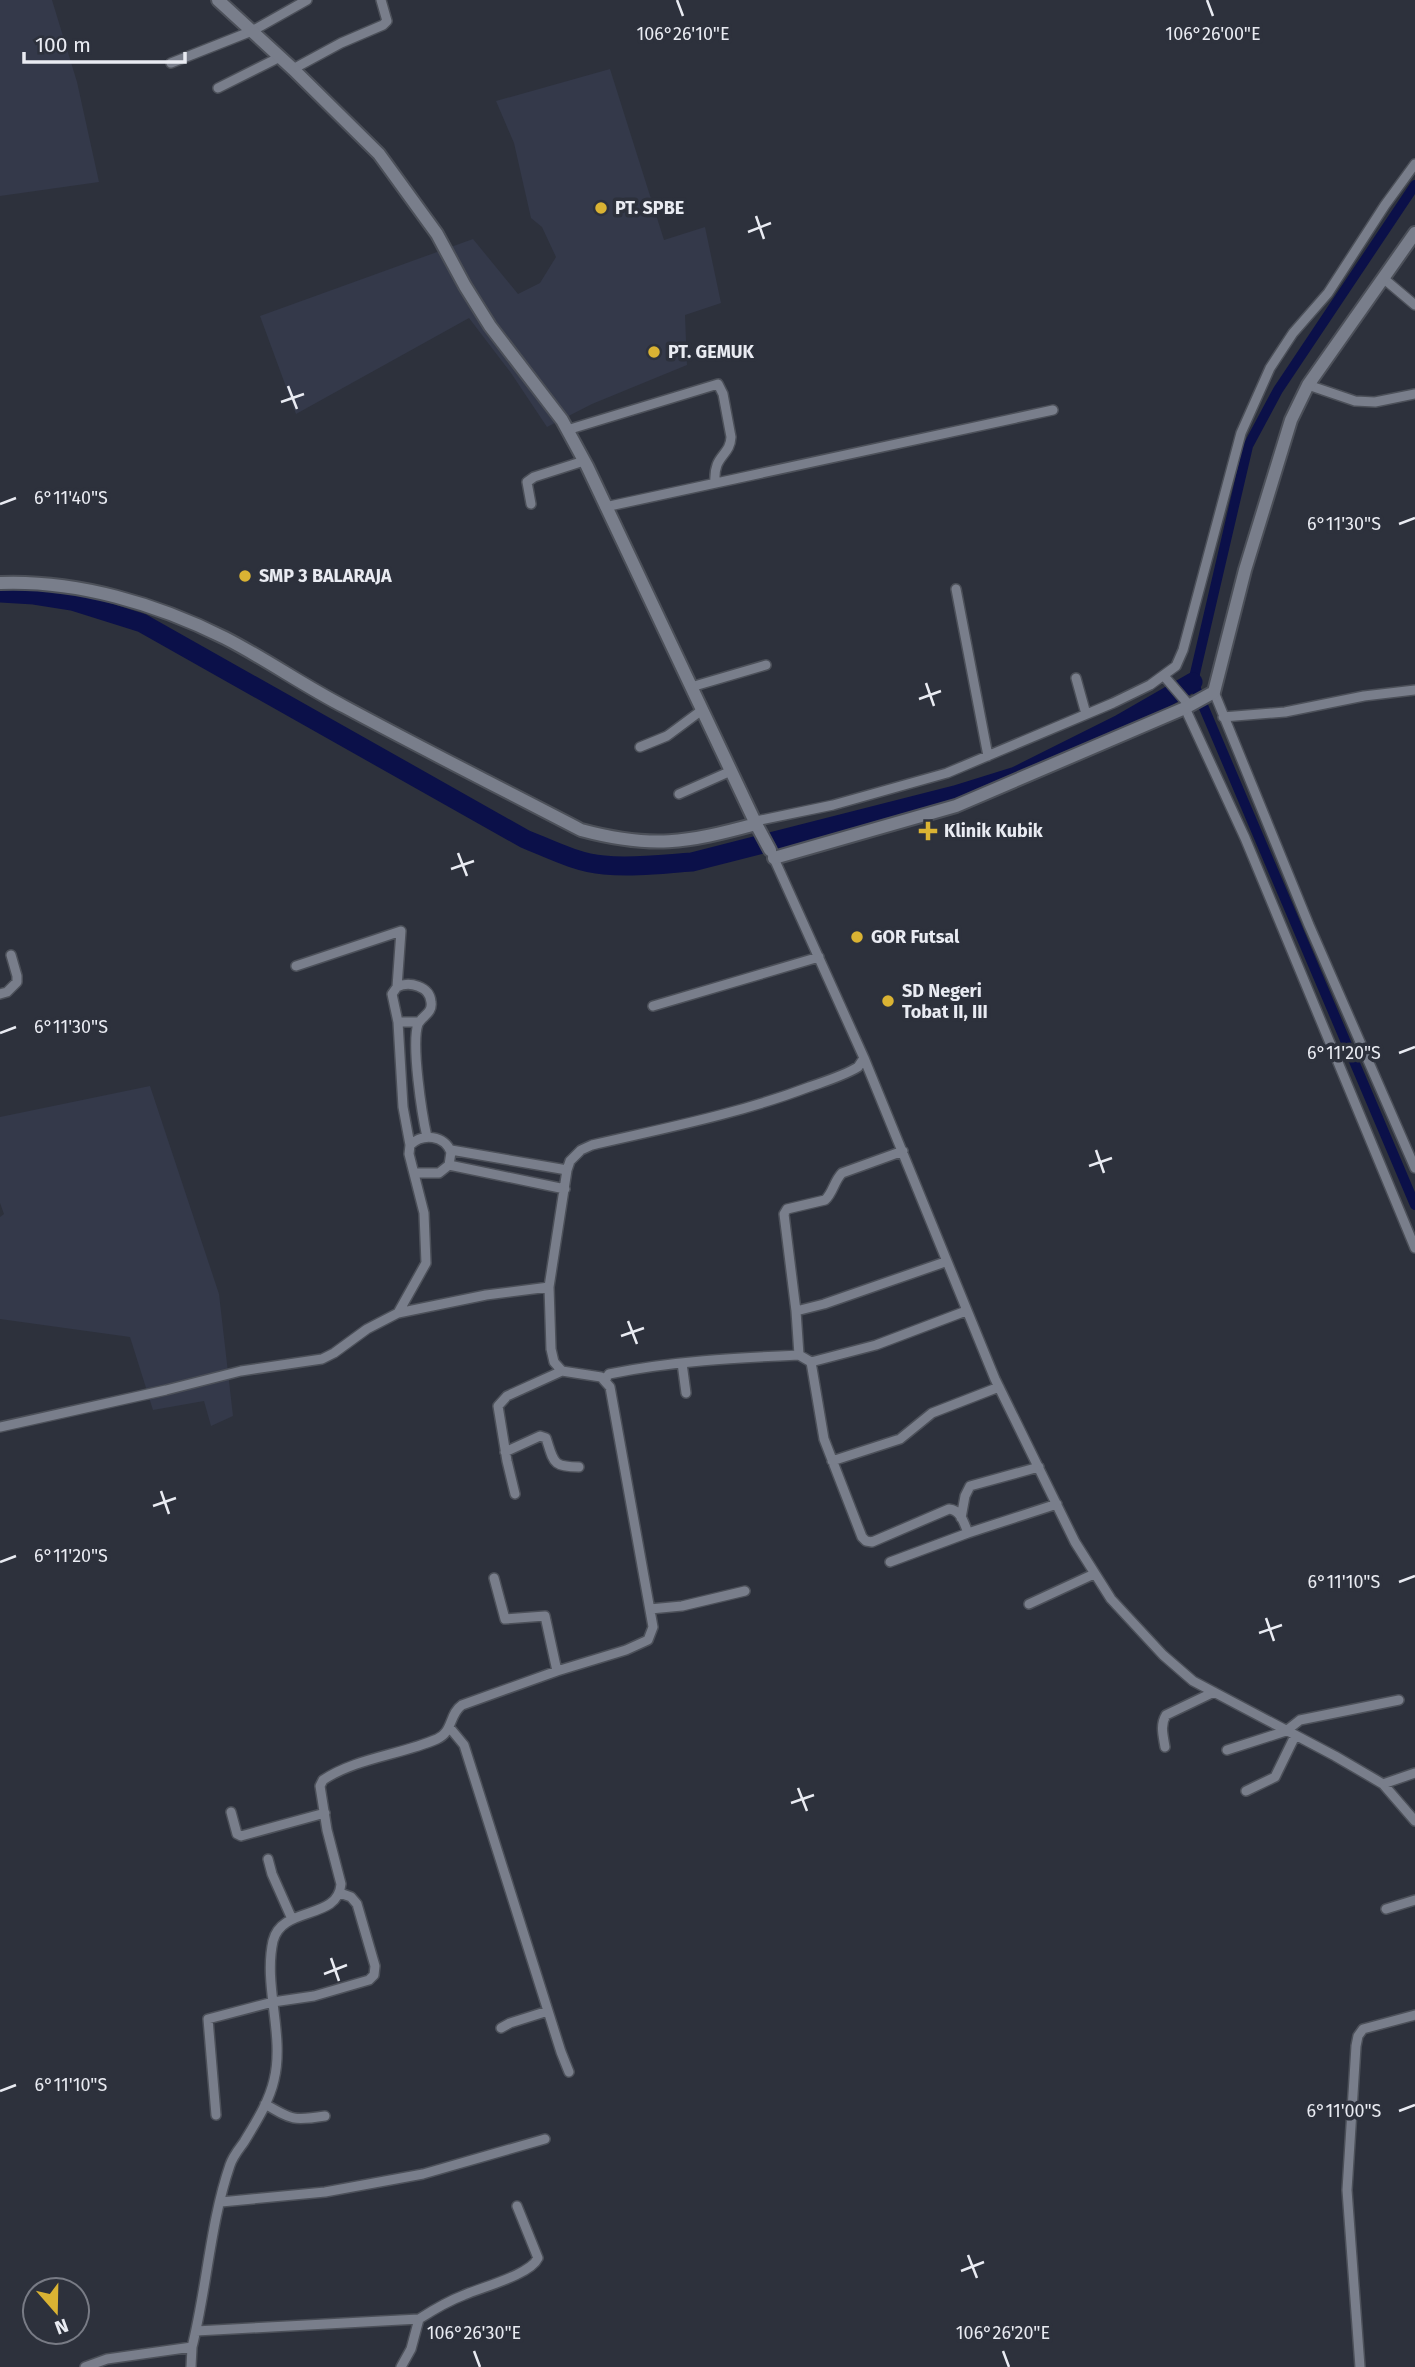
<svg xmlns="http://www.w3.org/2000/svg" width="1415" height="2367" viewBox="0 0 1415 2367" font-family="'Fira Sans',sans-serif">
	<style>
		.built { fill: #34394a }
		.lines { fill: none; stroke-linecap: round; stroke-linejoin: round }
		.canal { stroke: #0b1049; stroke-width: 10 }
		.river { stroke: #0b1049; stroke-width: 19 }
		.street-casing { stroke: #4c5059; stroke-width: 12 }
		.secondary-casing { stroke: #4c5059; stroke-width: 16 }
		.street { stroke: #797e8b; stroke-width: 9 }
		.secondary { stroke: #797e8b; stroke-width: 12 }
		.ticks { fill: none; stroke: #e9ebf2; stroke-width: 2.5 }
		.poi-dot { fill: #dab333; stroke: #2d313c; stroke-width: 2.5 }
		.labels { text-anchor: middle; stroke-width: 7; stroke-linejoin: round; paint-order: stroke }
		.poi-label { font-size: 18px; font-weight: bold; fill: #e9ebf2; stroke: #2d313c; text-anchor: start }
		.ticks-label { font-size: 18px; text-anchor: middle; fill: #e9ebf2; stroke: #2d313c; stroke-width: 7; stroke-linejoin: round; paint-order: stroke }
	</style>
	<rect width="100%" height="100%" fill="#2d313c"/>
	<path class="built" d="M0,0H52L77,82L99,182L0,196Z
		M610,69L664,240L705,227L721,303L685,315L687,365L592,404L547,427L511,373L469,318L296,414L260,316L473,239L518,294L540,283L556,257L542,227L531,218L514,143L496,101Z
		M150,1086L219,1294L233,1416L211,1426L204,1401L153,1410L130,1337L0,1319V1217L4,1214L0,1203V1117Z"/>
	<g class="lines">
		<path class="canal" d="M1415,185L1278,390L1248,446L1193,682L1415,1205"/>
		<path class="river" d="M0,593L34,595L72,601L142,623L525,839C550,849 577,863 604,865C633,868 663,864 692,862L955,795L1016,776L1120,724L1193,682"/>
		<defs>
			<path id="street" d="M171,63L252,31L307,0
				M293,69L341,43L383,25L387,21L381,0
				M218,88L280,57
				M1383,278L1415,305
				M1308,385L1355,401L1375,402L1415,394
				M567,430L718,384L723,394L731,437C730,457 713,454 715,483
				M531,504L527,482L534,477L584,461
				M605,507L1053,410
				M956,589L988,756
				M1164,676L1189,705
				M1076,678L1086,714
				M691,687L766,665
				M1214,692L1309,925L1415,1168
				M1185,708L1245,838L1415,1248
				M1223,717L1285,712L1364,696L1415,690
				M640,747L667,736L702,710
				M679,794L731,771
				M756,821L833,805L947,773L1113,703L1150,685L1176,666L1183,650L1241,433L1270,368L1293,333L1328,293L1385,205L1415,164
				M296,966L401,931L397,987L392,994L398,1022L403,1107L410,1145L409,1154L424,1213L426,1263L398,1313
				M397,987C409,981 430,986 431,1002C433,1013 422,1016 418,1024C411,1044 422,1115 427,1137
				M0,994L7,992L17,982V976L11,955
				M653,1006L819,957
				M398,1022H419
				M864,1058L995,1379L1075,1542L1111,1599L1163,1655L1193,1681L1335,1756L1383,1784L1415,1821
				M410,1145C423,1133 444,1135 451,1152L449,1165L439,1173H415
				M451,1150L567,1170
				M449,1165L565,1189
				M796,1311L784,1214L787,1209L825,1200C833,1193 834,1181 842,1173L903,1151
				M799,1355L796,1311L824,1304L945,1262
				M811,1362L824,1439L862,1537L866,1541L872,1542L949,1509C961,1510 964,1523 968,1533L1057,1504
				M682,1363L686,1393
				M605,1380L609,1374C672,1361 735,1358 799,1355L811,1362L876,1345L966,1311
				M0,1427L166,1390L241,1371L322,1359L334,1353L367,1329L398,1313L486,1295L549,1287
				M505,1452L540,1436L546,1438C554,1462 552,1467 579,1467
				M832,1461L900,1439L932,1413L999,1387
				M515,1494L507,1461L498,1406L507,1396L562,1371
				M961,1518L965,1496L970,1486L1039,1467
				M890,1562L968,1533
				M494,1578L505,1619L545,1616L557,1671
				M1029,1604L1094,1574
				M650,1609L682,1606L745,1591
				M450,1728L464,1745L561,2052L569,2072
				M1165,1747C1163,1735 1160,1725 1166,1715L1214,1692
				M1227,1750L1286,1731L1300,1720L1399,1700
				M1383,1784L1415,1773
				M1246,1791L1275,1777L1295,1736
				M231,1812L237,1834L241,1836L325,1813
				M268,1859L272,1874L292,1919
				M1386,1909L1415,1900
				M501,2028L510,2023L548,2011
				M265,2104C292,2120 294,2121 325,2116
				M216,2115L208,2019L273,2002L314,1996L369,1980L374,1975L375,1966L357,1904L351,1897L340,1893
				M221,2202L325,2192L423,2174L545,2139
				M196,2331L419,2319
				M85,2367L107,2359L192,2347
				M191,2367L192,2347C207,2288 210,2223 230,2165C233,2156 239,2149 244,2142C256,2122 269,2102 274,2080C285,2035 263,1986 273,1941C282,1905 338,1921 341,1884L327,1830L320,1786L323,1780C356,1758 400,1755 437,1739C453,1732 449,1714 462,1705L557,1671L626,1650L648,1640L653,1627L610,1387L601,1377L562,1371L554,1362L551,1349L549,1287L567,1170L570,1161L581,1150L592,1145C665,1128 738,1114 809,1087C826,1081 843,1076 858,1067L864,1058L772,854
				M401,2367L411,2349L419,2319C433,2310 448,2301 464,2295C482,2287 530,2275 538,2258L517,2206
				M1360,2367L1347,2190L1356,2046L1358,2036L1363,2029L1415,2015"/>
			<path id="secondary" d="M218,0L293,69L379,154L437,234L465,286L490,326L562,420L587,466L756,824L770,850
				M0,583C77,580 157,604 225,638C266,659 304,686 345,707C423,749 502,789 581,830C652,849 686,843 756,824
				M774,858L956,806L1185,708L1214,692L1245,570L1291,420L1308,385L1415,233"/>
		</defs>
		<use href="#street" class="street-casing"/>
		<use href="#secondary" class="secondary-casing"/>
		<use href="#street" class="street"/>
		<use href="#secondary" class="secondary"/>
	</g>
	<path class="ticks" d="M677,0L683,16M1207,0L1213,16M756,216L764,239M748,232L771,223M288,386L297,409M281,402L304,394M0,504L16,498M1399,524L1415,518M926,683L934,706M919,699L941,691M458,853L467,876M451,869L474,861M0,1033L16,1027M1399,1053L1415,1047M1096,1150L1104,1173M1089,1166L1112,1158M628,1321L637,1344M621,1336L644,1328M161,1491L169,1514M153,1506L176,1498M0,1562L16,1556M1399,1582L1415,1576M1266,1618L1274,1641M1259,1633L1282,1625M798,1788L807,1811M791,1803L814,1795M331,1958L339,1981M324,1974L347,1965M0,2091L16,2085M1399,2111L1415,2105M968,2255L977,2278M961,2271L984,2262M474,2351L480,2367M1003,2351L1009,2367"/>
	<g class="poi-dot">
		<circle cx="601" cy="208" r="7"/>
		<circle cx="654" cy="352" r="7"/>
		<circle cx="245" cy="576" r="7"/>
		<path d="M924.5 820.5h7v7h7v7h-7v7h-7v-7h-7v-7h7z"/>
		<circle cx="857" cy="937" r="7"/>
		<circle cx="888" cy="1001" r="7"/>
	</g>
	<g class="labels">
		<g class="poi-label">
			<text x="615" y="214">PT. SPBE</text>
			<text x="668" y="358">PT. GEMUK</text>
			<text x="259" y="582">SMP 3 BALARAJA</text>
			<text x="944" y="837">Klinik Kubik</text>
			<text x="871" y="943">GOR Futsal</text>
			<text x="902" y="997">SD Negeri<tspan x="902" dy="21">Tobat II, III</tspan></text>
		</g>
	</g>
	<g class="ticks-label">
		<text x="683" y="40">106°26'10"E</text>
		<text x="1213" y="40">106°26'00"E</text>
		<text x="71" y="504">6°11'40"S</text>
		<text x="1344" y="530">6°11'30"S</text>
		<text x="71" y="1033">6°11'30"S</text>
		<text x="1344" y="1059">6°11'20"S</text>
		<text x="71" y="1562">6°11'20"S</text>
		<text x="1344" y="1588">6°11'10"S</text>
		<text x="71" y="2091">6°11'10"S</text>
		<text x="1344" y="2117">6°11'00"S</text>
		<text x="474" y="2339">106°26'30"E</text>
		<text x="1003" y="2339">106°26'20"E</text>
	</g>
	<g transform="translate(56 2311) rotate(160)"><circle r="33" fill="#2d313c" stroke="#787b85" stroke-width="2"/>
	<path d="M0-5L12 26L0 18L-12 26Z" fill="#dab333"/>
	<text y="-10" font-size="19" font-weight="bold" text-anchor="middle" fill="#e9ebf2">N</text>
	</g>
	<path d="M24 52v10h161v-10" fill="none" stroke="#e9ebf2" stroke-width="3.5"/>
	<text x="35" y="52" font-size="21" fill="#e9ebf2" stroke="#2d313c" stroke-width="5" paint-order="stroke">100 m</text>
</svg>
